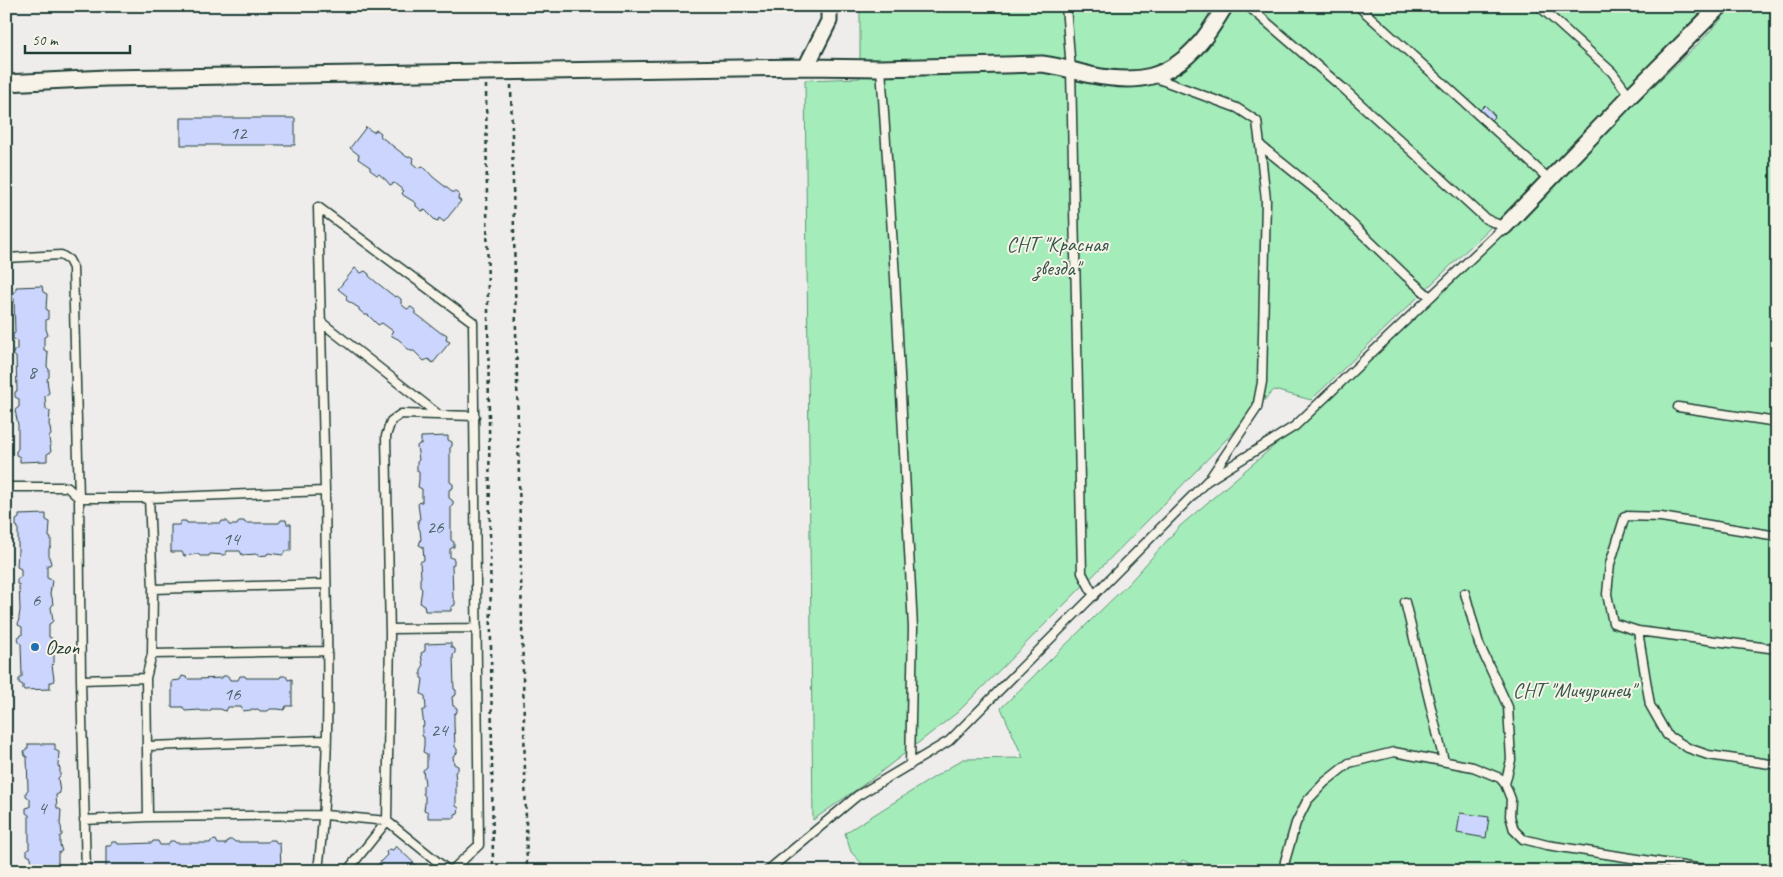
<svg xmlns="http://www.w3.org/2000/svg" width="1783" height="877" viewBox="0 0 1783 877" font-family="Caveat,sans-serif">
	<style>
		.green { fill: #a4ecb9; stroke: #629476 }
		.building { fill: #ccd5fd; stroke: #1f3d34 }
		.lines { fill: none; stroke-linecap: round; stroke-linejoin: round }
		.service-casing { stroke: #1f3d34; stroke-width: 11 }
		.minor-casing { stroke: #1f3d34; stroke-width: 19 }
		.path { stroke: #1f3d34; stroke-width: 2.5; stroke-dasharray: 4 4; stroke-linecap: butt }
		.service { stroke: #f7f3e8; stroke-width: 8 }
		.minor { stroke: #f7f3e8; stroke-width: 15 }
		.poi-dot { fill: #1f6fb2; stroke: #f7f3e8; stroke-width: 2 }
		.labels { text-anchor: middle; stroke-width: 4; stroke-linejoin: round; paint-order: stroke }
		.number-label { font-size: 19px; fill: #4a6366 }
		.park-label { font-size: 21px; fill: #335748; stroke: #f7f3e8 }
		.poi-label { font-size: 21px; fill: #1f3d34; stroke: #f7f3e8; text-anchor: start }
	</style>
	<rect width="100%" height="100%" fill="#eeedec"/>
	<filter id="ink" filterUnits="userSpaceOnUse"><feTurbulence type="fractalNoise" baseFrequency=".02" numOctaves="2"/><feDisplacementMap in="SourceGraphic" scale="10" xChannelSelector="R" yChannelSelector="G"/><feConvolveMatrix kernelMatrix="1 2 1 2 8 2 1 2 1" color-interpolation-filters="sRGB"/></filter>
	<g filter="url(#ink)">
		<path class="green" d="M860,6H1707L1495,223L1311,400L1274,390L1166,502L958,712L873,778L813,820L805,80L860,78Z
			M1733,6H1777V98L1768,115L1777,114V871H1209L1182,860L1177,871H869L851,852L845,833L963,759L1023,758L1001,708L1130,582L1180,526L1302,422L1357,372L1461,274L1621,117L1701,41Z"/>
		<path class="building" d="M1485,105L1495,116L1491,120L1480,110Z
			M181,118H295V145H181Z
			M366,127L373,132L377,130L381,133L380,136L407,157L410,156L413,158L412,163L418,168L423,166L433,177L452,192H455L459,194L458,199L461,201L444,222L439,218L438,221L435,220L425,210L422,211L416,206V203L403,195L402,193L404,191L394,183L390,185L386,180L379,174L377,175L370,170V167L358,159L359,155L350,148Z
			M355,268L361,273L365,271L369,274V276L376,282L395,297L397,296L401,299V304L407,309L411,307L415,310V313L441,333H444L447,335L446,340L450,342L433,363L428,359L424,361L414,351H411L404,346V344L398,339L392,336L391,333L393,331L382,323L378,325L368,315H365L359,310V308L346,300L347,296L338,289Z
			M42,286L43,292L47,294L46,309L48,310V319L46,320V329L48,335L44,337V350L48,352L47,367L49,369V377L47,379L48,387L49,393L45,396L46,409L50,411L49,425L50,427L51,435L49,437L51,452L47,454V461L20,462V457L16,455V451L18,449V425L15,410L19,407V399L15,397V392L17,391L16,357L13,355L14,350L17,349V341L13,339V334L15,333L14,299L12,298V293L16,291V287Z
			M448,436V440L452,442V446L450,448V482L453,484V488L449,490V498L453,501V505L451,507V540L454,542V547L450,549V557L454,559V564L452,565L453,598L455,601V605L451,607V611H425L424,605L420,603L422,589L420,587V579L421,577L420,562L424,560L423,547L419,545L421,539L420,530L419,529L418,520L420,519L418,504L420,502H422V489L418,487L419,480V472L417,471V462L419,460L417,446L419,444H421V437Z
			M46,514V520L50,522L49,537L51,538V547L49,548V557L51,563L50,565H47V578L52,580L50,595L52,597L53,605L51,607L53,621L51,623L49,624V637L53,639L52,653L54,655V663L52,665L54,679L53,682H50V689L23,690V685L19,683V679L22,677L21,644L19,642L18,637L22,635V627L18,625L20,610L19,585L17,584V579L21,577V569L17,567L18,551V527L16,526V520L19,518V515Z
			M281,520H286L287,524H291V551H285L283,555L268,553L267,555L258,556L257,554L242,555L240,551H227L225,555L210,554L209,556H200L198,554L184,556L182,552H171V525H179L181,521H186L187,523H221L222,521H227L229,525H237L239,521H244L245,523H279Z
			M451,643V647L455,649V653L453,655L454,689L456,690V695L452,697L453,706L457,708V712L454,714V723L455,747L457,749V753L453,756L454,764L458,766V770L455,772L456,781V806L459,808L458,813L455,814V818H428V812L424,810L425,804V796L423,794V786L425,784L423,770L427,767V754L423,752L424,746V737L422,736V727L424,726L422,711L426,709L425,696L421,694L423,679L421,678V669L423,667L421,653L425,651V644Z
			M182,676L186,677L188,679H197L222,678L223,676H228L230,680H238L240,676H245L246,678H280L281,676H286L288,680L292,679V706H286L284,710L278,709H270L268,711H260L258,709L243,711L241,707H228L226,711L220,709H211L210,711H201L200,710L185,711L183,707H172V681L180,680Z
			M28,744H55V750L59,752L58,766L60,768V776L58,778L60,793L56,795L57,808L61,810L60,825L61,826L62,835L60,836V845L62,851L58,853V866H61L62,871H28V866L32,865L31,857L27,855V850L29,849V815L26,813V808L30,807V799L26,796V792L28,790L27,757L25,756L24,751L28,748Z
			M1460,813L1489,817L1486,838L1457,833Z
			M216,840L218,844H226L228,840H233L235,842H268L269,840H275L277,844L280,843L281,870L106,871V846H110L112,842H117L118,844H127L152,843L153,841H158L160,845H168L170,841H174L176,843H210L211,841Z
			M396,846L416,865L412,869L413,871H371L387,855L386,852L389,849L393,850Z"/>
		<g class="lines">
			<defs>
				<path id="service" d="M1066,6L1071,70L1082,573L1094,596
					M1358,6L1550,180
					M1539,6L1612,72L1630,96
					M881,68L895,277L913,628L910,765
					M1153,77L1237,108L1257,121L1260,145L1322,195L1406,276L1430,297
					M6,258L61,255L69,260L73,268L79,498L81,680L86,871
					M321,322L439,415
					M1678,407L1777,422
					M1210,478L1257,408L1262,382L1266,200L1260,145
					M6,487H67L79,498H149L325,491C326,618 333,745 318,871
					M325,491L318,207L473,322L479,845L451,871
					M149,498L153,589L152,654L146,678L148,817L325,815L387,821L449,871
					M1777,536L1661,517L1625,516L1610,564L1607,594L1613,623L1638,631L1650,705L1667,735L1688,748L1708,755L1777,765
					M153,589L326,584
					M1465,593L1479,644L1508,707L1511,760L1505,784
					M1405,602L1444,761
					M390,629L477,628
					M1638,631L1777,649
					M152,654L328,651
					M81,680L146,678
					M148,746L325,740
					M84,820L148,817
					M347,871L387,821L390,635L386,436L391,421L401,414L475,416
					M767,871L857,796L949,741L1207,481L1295,426L1504,227L1486,219L1344,89L1248,6
					M1284,871L1285,861L1296,823L1307,801L1325,782L1349,763L1394,752L1473,767L1500,778L1505,784L1511,799L1510,816L1514,830L1523,839L1547,845L1716,871"/>
				<path id="minor" d="M806,67L829,21V6
					M6,83L106,78L806,67L881,68L1042,64C1059,66 1074,71 1091,75C1136,84 1168,80 1199,44C1209,33 1217,19 1225,6
					M1504,227L1630,96L1720,6"/>
			</defs>
			<use href="#service" class="service-casing"/>
			<use href="#minor" class="minor-casing"/>
			<path class="path" d="M486,85L493,871
				M511,85L527,871"/>
			<use href="#service" class="service"/>
			<use href="#minor" class="minor"/>
		</g>
	</g>
	<circle class="poi-dot" cx="35" cy="647" r="5"/>
	<g class="labels">
		<g class="number-label">
			<text x="238" y="139">12</text>
			<text x="32" y="378">8</text>
			<text x="435" y="533">26</text>
			<text x="231" y="545">14</text>
			<text x="36" y="606">6</text>
			<text x="232" y="700">16</text>
			<text x="439" y="736">24</text>
			<text x="42" y="814">4</text>
		</g>
		<g class="park-label">
			<text x="1057" y="251">СНТ "Красная<tspan x="1057" dy="24">звезда"</tspan></text>
			<text x="1574" y="697">СНТ "Мичуринец"</text>
		</g>
		<g class="poi-label">
			<text x="45" y="654">Ozon</text>
		</g>
	</g>
	<rect width="1783" height="877" fill="none" stroke="#f7f3e8" stroke-width="25"/>
	<rect x="12" y="12" width="1758" height="852" fill="none" stroke="#1f3d34" stroke-width="2" filter="url(#ink)"/>
	<path d="M25 45v8h105v-8" fill="none" stroke="#1f3d34" stroke-width="2.5"/>
	<text x="32" y="45" font-size="15" fill="#1f3d34" stroke="#f7f3e8" stroke-width="4" paint-order="stroke">50 m</text>
</svg>
